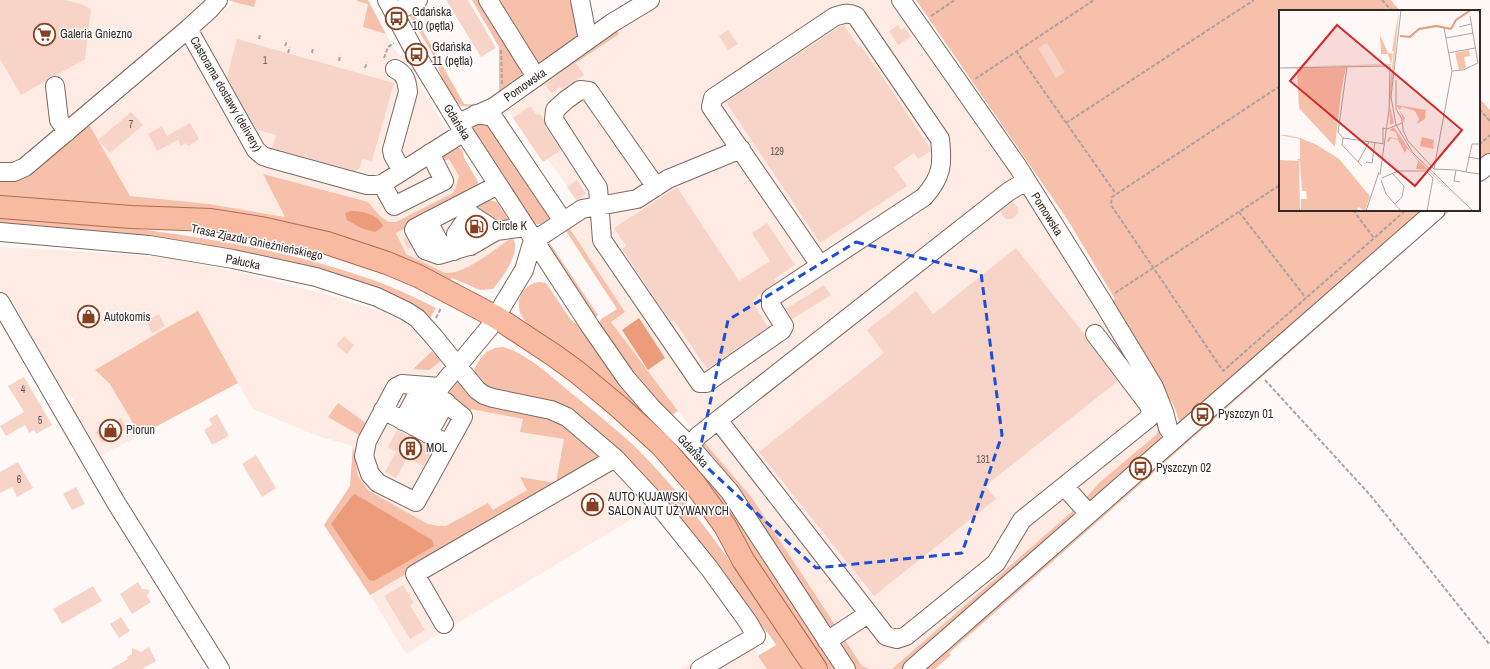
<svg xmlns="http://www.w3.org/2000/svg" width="1490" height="669" viewBox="0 0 1490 669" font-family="'Archivo Narrow',sans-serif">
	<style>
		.built { fill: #feece4 }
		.green { fill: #f6c0aa }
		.water { fill: #ec9c7b }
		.building { fill: #f7d4c7 }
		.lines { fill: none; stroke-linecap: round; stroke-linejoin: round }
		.minor-casing { stroke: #7c6961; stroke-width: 20 }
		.major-casing { stroke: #b06a4d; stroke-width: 24 }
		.path { stroke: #aaa3a1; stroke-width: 2; stroke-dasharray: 4 2; stroke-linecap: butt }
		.minor { stroke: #fff; stroke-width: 18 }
		.major { stroke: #f8bba1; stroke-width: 22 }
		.marked { fill: none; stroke: #1d4ed8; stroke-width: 3; stroke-dasharray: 8 5; stroke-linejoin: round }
		.labels { text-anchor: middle; stroke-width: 3; stroke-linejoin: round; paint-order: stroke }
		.number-label { font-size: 10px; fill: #63544e }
		.poi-label { font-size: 12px; fill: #322926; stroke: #fff; text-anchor: start }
		.street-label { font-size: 12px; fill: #322926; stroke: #fff }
		.inset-river { fill: none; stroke: #ec9c7b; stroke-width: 2 }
		.inset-road { fill: none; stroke: #aca6a3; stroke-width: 1 }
		.view { fill: #d62828; fill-opacity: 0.15; stroke: #d62828; stroke-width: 2 }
		.inset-edge { fill: none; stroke: #322926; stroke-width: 2 }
	</style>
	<rect width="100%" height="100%" fill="#fef9f7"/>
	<path class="built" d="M0,0H208L19,165L0,167Z
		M236,0H368L393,47L414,76L514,240L453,277L287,217L209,204L130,196L90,126L189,42Z
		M662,0H893L1015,180L1160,407L1157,434L1099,483L1076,508L892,669H869L862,666L752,498L697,434L698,436L610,322L625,312L568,226L586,214L548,159L543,162L507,109L619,34L616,28Z
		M0,247L109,253L168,258L243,273L332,296L383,312L410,326L432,351L413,368L429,370L441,361L468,389L548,415L603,459L649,509L406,654L370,595L324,525L350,486L353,446L318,436L253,409L238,383L97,458L70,414L74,398L56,392L0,290Z
		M743,632L767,669H680Z"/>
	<path class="green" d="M227,0H256L254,7Z
		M358,0H368L386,34L363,27L368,4L357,1Z
		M472,0H483L524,75L479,108L461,106L457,103L446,87L431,51L408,13L412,11L464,104L479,105L499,91V47Z
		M495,0H570L578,29V33L574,41L536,67Z
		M893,0H897L1029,190L1162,405L1165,422L1159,445L1093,502L1088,503L1084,500L1099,483L1157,434L1160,406L1015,180Z
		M916,0H1391L1400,11H1280V210H1428L1181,426L1174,406L1110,302L1115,299L1069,222Z
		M616,28L619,34L507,109Z
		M1479,98L1490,110V156L1479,165Z
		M475,123L491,125L553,217C543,224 541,227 529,221L471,127Z
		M85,125L90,126L130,196L209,204L285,217L263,174L368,202L380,216L389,222H396L453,193L456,187L459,176L449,159L440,163L439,160L452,147L460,148L463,151L464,158L478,182V187L476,191L396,233L406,254L445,273C464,275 494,250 510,239L514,240C520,254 502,278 493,289L480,290L452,278L448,282L198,211L0,196V179Z
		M489,200L497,202L508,219V223L505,226L478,210L477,207Z
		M1444,210H1451L949,653L951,655L935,669H921Z
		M0,218C51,222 103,224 154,231C224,241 294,253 361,276C387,284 412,296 436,308L428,322L379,293L0,227Z
		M568,226L625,312L611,322L678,411L670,416L652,399L599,324L601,319L617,309L564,228Z
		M549,242L598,315L594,318L547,249Z
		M539,282L546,283L571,320L582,329L656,421L729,501L839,669H829L724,511L528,325C524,319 519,314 519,307C517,295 528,283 539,282Z
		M198,311L238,383L140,435L110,384L95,370L168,327Z
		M503,347C525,352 553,378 570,392C598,415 626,436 650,462C709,525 755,597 802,669H767L758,656L776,645L770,636L693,539L573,415L491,392L476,379L474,370L478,362L486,352L495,348Z
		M432,351L441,361L429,370L413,369Z
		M456,382L462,383L548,415L567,424L603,459L370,595L324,525L350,486L353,446L358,476L369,491L428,524L438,526H446L488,503L493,510L527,490L520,477L556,483L564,439L520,432L523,419L471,409L470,417C459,408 448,402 450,387Z
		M338,403L366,423L359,435L328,417Z
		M694,430L752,498L862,666L869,669H854L689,435Z
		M1076,508L1077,514L904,669H892Z"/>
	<path class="water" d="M351,211C362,211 378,214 383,226L381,228L375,232L361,228L347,220L345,213Z
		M639,318L665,358L648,370L622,330Z
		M355,494L432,540L434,546L374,581L369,580L331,524L352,496Z"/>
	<path class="building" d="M0,0H65L81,4L91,9L85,59L55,76L49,77L46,81L21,95L0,59Z
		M446,0H468L496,48L481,57Z
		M844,25L858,46L860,45L882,76L930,148L931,151L918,159L914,153L894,167L907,186L820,243L726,102L839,27Z
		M898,25L901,30L905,27L911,37L898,45L889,31Z
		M728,30L738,44L728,50L719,36Z
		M237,39L394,83L372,161L362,159L360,168L355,171L272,148L276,135L257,130L227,77Z
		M1047,43L1065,72L1056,78L1038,48Z
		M576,63L584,75L562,89L560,87L551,93L545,84Z
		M530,106L537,115L540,114L544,120L545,126L561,150L543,162L513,118Z
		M131,112L143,125L110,153L98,140Z
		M190,123L199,139L188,146L186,143L181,146L178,140L157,151L148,134L162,126L167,136Z
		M577,180L586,194L576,200L567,187Z
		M677,187L739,281L770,261L752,233L767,223L795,265L774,279L776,282L752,301L768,327L707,369L674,320L671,322L622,249L626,246L614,228Z
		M1012,202L1018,207V214L1012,219H1006L1002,215L1001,211Z
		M406,238L412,247L408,249L403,239Z
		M1016,248L1085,335L1087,340L1118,381L985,486L996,499L874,596L759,452L884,353L867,330L916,291L933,314Z
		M824,285L831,295L792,319L786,309Z
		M159,314L165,326L152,333L146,321Z
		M344,336L354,345L347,354L336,345Z
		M24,377L52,425L36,434L34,430L29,433L25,425L6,436L0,426L24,412L8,386Z
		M217,414L229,436L212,445L204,430L212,425L209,419Z
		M121,418L127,429L102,443L95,432L113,421L114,422Z
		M397,430L433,449L424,466L407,458L396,478L385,472L396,452L388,447Z
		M256,455L276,488L262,497L242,464Z
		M18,462L33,488L17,497L12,487L0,493V472Z
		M76,487L85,504L72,510L63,494Z
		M138,582L142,589L150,590L147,596L151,602L132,614L120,594Z
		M403,585L414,603L410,605L425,630L410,639L384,596Z
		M93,586L102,601L62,624L53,609Z
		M121,617L130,631L119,638L110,624Z
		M149,647L156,661L142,669H111L128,659L127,657L132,654V648L141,652Z"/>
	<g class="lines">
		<defs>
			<path id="minor" d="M387,0L416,54L458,123L590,326L626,378L651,407L690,446L730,492L846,669
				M488,0L536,77
				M580,0L588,40
				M901,0L1018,167L1102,301L1154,387L1164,412L1168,428L1175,438
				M394,13L418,0
				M188,29L256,150L263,156L269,158L367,185H376L382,184L464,132
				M395,69C406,74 407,82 408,92L392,150L393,155L402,171
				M55,86L59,120L67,132
				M476,114L493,117L563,221
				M458,123L494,107L612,23L650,0
				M0,172H14L25,167L188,29L210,9L218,0
				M1479,172L1490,163
				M382,184L394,206L444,181L430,153
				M656,187L589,91L580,90L566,100L555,110L554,120L598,188L602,240L700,383H706L782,330L784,326L771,305V298L924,197C942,177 943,164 940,139L856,16C848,12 843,14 834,17L713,98L711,107L820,265
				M464,203L470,214L496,231L525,227
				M470,214L456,234L458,237L471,246
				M428,221L439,242L454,251
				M496,231L472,245L439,255L425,250L414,230L415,228L498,185
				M0,232L149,245L233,259L316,277L377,297L406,311L417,318L434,337L477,390L484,395L493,398L551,410L567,417L615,458L655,501L709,568L748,622L756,636L700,669
				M533,240L544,234L582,209L637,199L668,179L741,149
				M0,302L115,501L220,669
				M435,394L463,417L416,502L378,483L370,474L364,456L367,441L396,387L402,384L440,387
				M383,410L448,444
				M718,420L886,636L897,639L906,636L996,563L1022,520L1149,418L1151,411L1148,404L1095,334
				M403,421L418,393L425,386
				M415,427L432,397L489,328L524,270L533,240
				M428,434L446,402
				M690,446L698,436L718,420L1008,192L1026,181
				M1065,487L1089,514
				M444,624L415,574L615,458
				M827,641L868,614
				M912,669L1436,210"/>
			<path id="major" d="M0,207L131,217L211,220L261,228L327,243L387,263L418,276L496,317L555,356L577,372L618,406L661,445L694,483L725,526L743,560L816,669"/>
		</defs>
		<use href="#minor" class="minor-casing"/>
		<use href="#major" class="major-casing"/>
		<path class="path" d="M1382,0L1392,11
			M931,16L955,0
			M259,39L260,34
			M285,46L287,41
			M501,50L502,84
			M1016,51L1116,194
			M288,53L290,47
			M312,53L313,48
			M384,58L388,47L394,43
			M339,61L340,55
			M365,68L367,62
			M975,79L1094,0
			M1280,86L1112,197L1111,205L1223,371L1406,210
			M1479,109L1490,121
			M1066,123L1254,0
			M1479,145L1490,135
			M1353,210L1374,238
			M1239,212L1306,298
			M1115,293L1280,185
			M436,318L441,308
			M1265,380L1371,496L1490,645"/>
		<use href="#minor" class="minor"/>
		<use href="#major" class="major"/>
	</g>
	<path class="marked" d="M856,242L981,273L1002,435L962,553L816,568L698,459L728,320Z"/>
	<defs>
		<symbol id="bus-ring" viewBox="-11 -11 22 22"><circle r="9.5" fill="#fff" stroke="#884020" stroke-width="1.5"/><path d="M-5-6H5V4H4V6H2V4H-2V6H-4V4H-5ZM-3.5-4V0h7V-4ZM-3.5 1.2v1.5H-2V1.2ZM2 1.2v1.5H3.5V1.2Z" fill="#884020"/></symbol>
		<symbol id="supermarket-ring" viewBox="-11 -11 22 22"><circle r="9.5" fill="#fff" stroke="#884020" stroke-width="1.5"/><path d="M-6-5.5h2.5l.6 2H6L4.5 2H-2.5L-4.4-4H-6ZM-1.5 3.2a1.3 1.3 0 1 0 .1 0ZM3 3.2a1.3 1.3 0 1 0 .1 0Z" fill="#884020"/></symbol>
		<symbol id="fuel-ring" viewBox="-11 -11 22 22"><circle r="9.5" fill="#fff" stroke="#884020" stroke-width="1.5"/><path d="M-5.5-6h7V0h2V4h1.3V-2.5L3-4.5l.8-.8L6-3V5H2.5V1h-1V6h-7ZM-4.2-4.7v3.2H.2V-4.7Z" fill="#884020"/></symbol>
		<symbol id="shop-ring" viewBox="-11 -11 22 22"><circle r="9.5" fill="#fff" stroke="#884020" stroke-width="1.5"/><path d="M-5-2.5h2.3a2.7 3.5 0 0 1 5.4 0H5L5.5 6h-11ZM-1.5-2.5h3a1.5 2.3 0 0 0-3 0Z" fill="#884020"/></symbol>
		<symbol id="building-ring" viewBox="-11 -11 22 22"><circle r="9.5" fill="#fff" stroke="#884020" stroke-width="1.5"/><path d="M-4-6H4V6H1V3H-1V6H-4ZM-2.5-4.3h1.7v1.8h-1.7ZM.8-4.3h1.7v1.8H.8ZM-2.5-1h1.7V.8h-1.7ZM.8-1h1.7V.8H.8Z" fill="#884020"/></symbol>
	</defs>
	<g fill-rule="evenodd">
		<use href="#bus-ring" x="384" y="6" width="25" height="25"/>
		<use href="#supermarket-ring" x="32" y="22" width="25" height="25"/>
		<use href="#bus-ring" x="404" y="42" width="25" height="25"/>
		<use href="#fuel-ring" x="464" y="214" width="25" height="25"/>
		<use href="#shop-ring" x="76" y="304" width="25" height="25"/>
		<use href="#bus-ring" x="1190" y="402" width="25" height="25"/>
		<use href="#shop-ring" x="98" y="418" width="25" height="25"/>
		<use href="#building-ring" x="398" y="436" width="25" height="25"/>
		<use href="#bus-ring" x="1128" y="456" width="25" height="25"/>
		<use href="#shop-ring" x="580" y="492" width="25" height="25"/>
	</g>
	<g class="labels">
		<g class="number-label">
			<text x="265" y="64">1</text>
			<text x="131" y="128">7</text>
			<text x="777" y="155">129</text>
			<text x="23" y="393">4</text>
			<text x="40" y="424">5</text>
			<text x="983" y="463">131</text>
			<text x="19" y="483">6</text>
		</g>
		<g class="poi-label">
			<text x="412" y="16">Gdańska<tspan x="412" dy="14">10 (pętla)</tspan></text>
			<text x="60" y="38">Galeria Gniezno</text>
			<text x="432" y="51">Gdańska<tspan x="432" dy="14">11 (pętla)</tspan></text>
			<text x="492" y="230">Circle K</text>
			<text x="104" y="321">Autokomis</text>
			<text x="1218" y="418">Pyszczyn 01</text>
			<text x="126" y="434">Piorun</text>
			<text x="426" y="452">MOL</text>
			<text x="1156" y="472">Pyszczyn 02</text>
			<text x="608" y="501">AUTO KUJAWSKI<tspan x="608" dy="14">SALON AUT UŻYWANYCH</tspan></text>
		</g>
		<g class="street-label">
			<text transform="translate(525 85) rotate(-35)" y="4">Pomowska</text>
			<text transform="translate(226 94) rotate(60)" y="4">Castorama dostawy (delivery)</text>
			<text transform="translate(457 122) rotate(58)" y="4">Gdańska</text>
			<text transform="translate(1047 214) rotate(58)" y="4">Pomowska</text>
			<text transform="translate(257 242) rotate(12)" y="4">Trasa Zjazdu Gnieźnieńskiego</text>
			<text transform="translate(243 262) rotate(12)" y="4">Pałucka</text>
			<text transform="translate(693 451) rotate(48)" y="4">Gdańska</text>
		</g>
	</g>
	<g transform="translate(1279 10)">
		<rect width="201" height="201" fill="#fef9f7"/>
		<path d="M120,0L111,96L115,113L111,115L110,83L115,41H113ZM190,0H193L178,10L172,19L158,17L140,20L130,27L121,26H130L140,18L158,15L172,18L177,9ZM101,25L109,43L114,44L112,55L0,57L112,54L109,44H102ZM190,40L191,46L185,47L187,58L180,60L176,43ZM67,57L62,82L56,137L20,98L18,59H0ZM118,95L147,100L146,109L138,114L140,109L136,101L123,97L120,100L126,108L125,112ZM115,117L134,145L192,201L148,160L137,159L139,151L128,138L126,143L119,130L112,128L110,132L108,131L110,127L119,129L117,122L110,120ZM7,125L21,128L38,135L60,149L91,186L86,201L79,197L78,201H22V189H28L27,181H23L21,152L18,149H21V129L0,125ZM143,127L155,130L154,139L141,136ZM0,150L20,151L21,201H0Z" fill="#f6c0aa"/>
		<path class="inset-river" d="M121,26L131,27L140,19L157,16L172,19L177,10L192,0"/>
		<path class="inset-road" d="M122,0L112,87L117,115L134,143L194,201M180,17L192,14M167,28L194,23M169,43L196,38M0,58L111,56L110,100L101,165M173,61L184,60L199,53L191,6M117,70V99L123,109L124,120L129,131L155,159L177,160L175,171L181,172M108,119L123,113M64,128L59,122L68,57M104,133V118L108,119M189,147L201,149M79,152L90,132M87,152L93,153L96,132M83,156L63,135L64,128L106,134M155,159L173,61L165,18M177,160L187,162L193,134H201M187,162L201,164M113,163L125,176L123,187L116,194M103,168L119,161H147L154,168L148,201M102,170L107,184L122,201M87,201L100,162"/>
		<path class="view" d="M58,15L183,120L136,176L11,71Z"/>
		<rect width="201" height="201" class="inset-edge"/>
	</g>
</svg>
